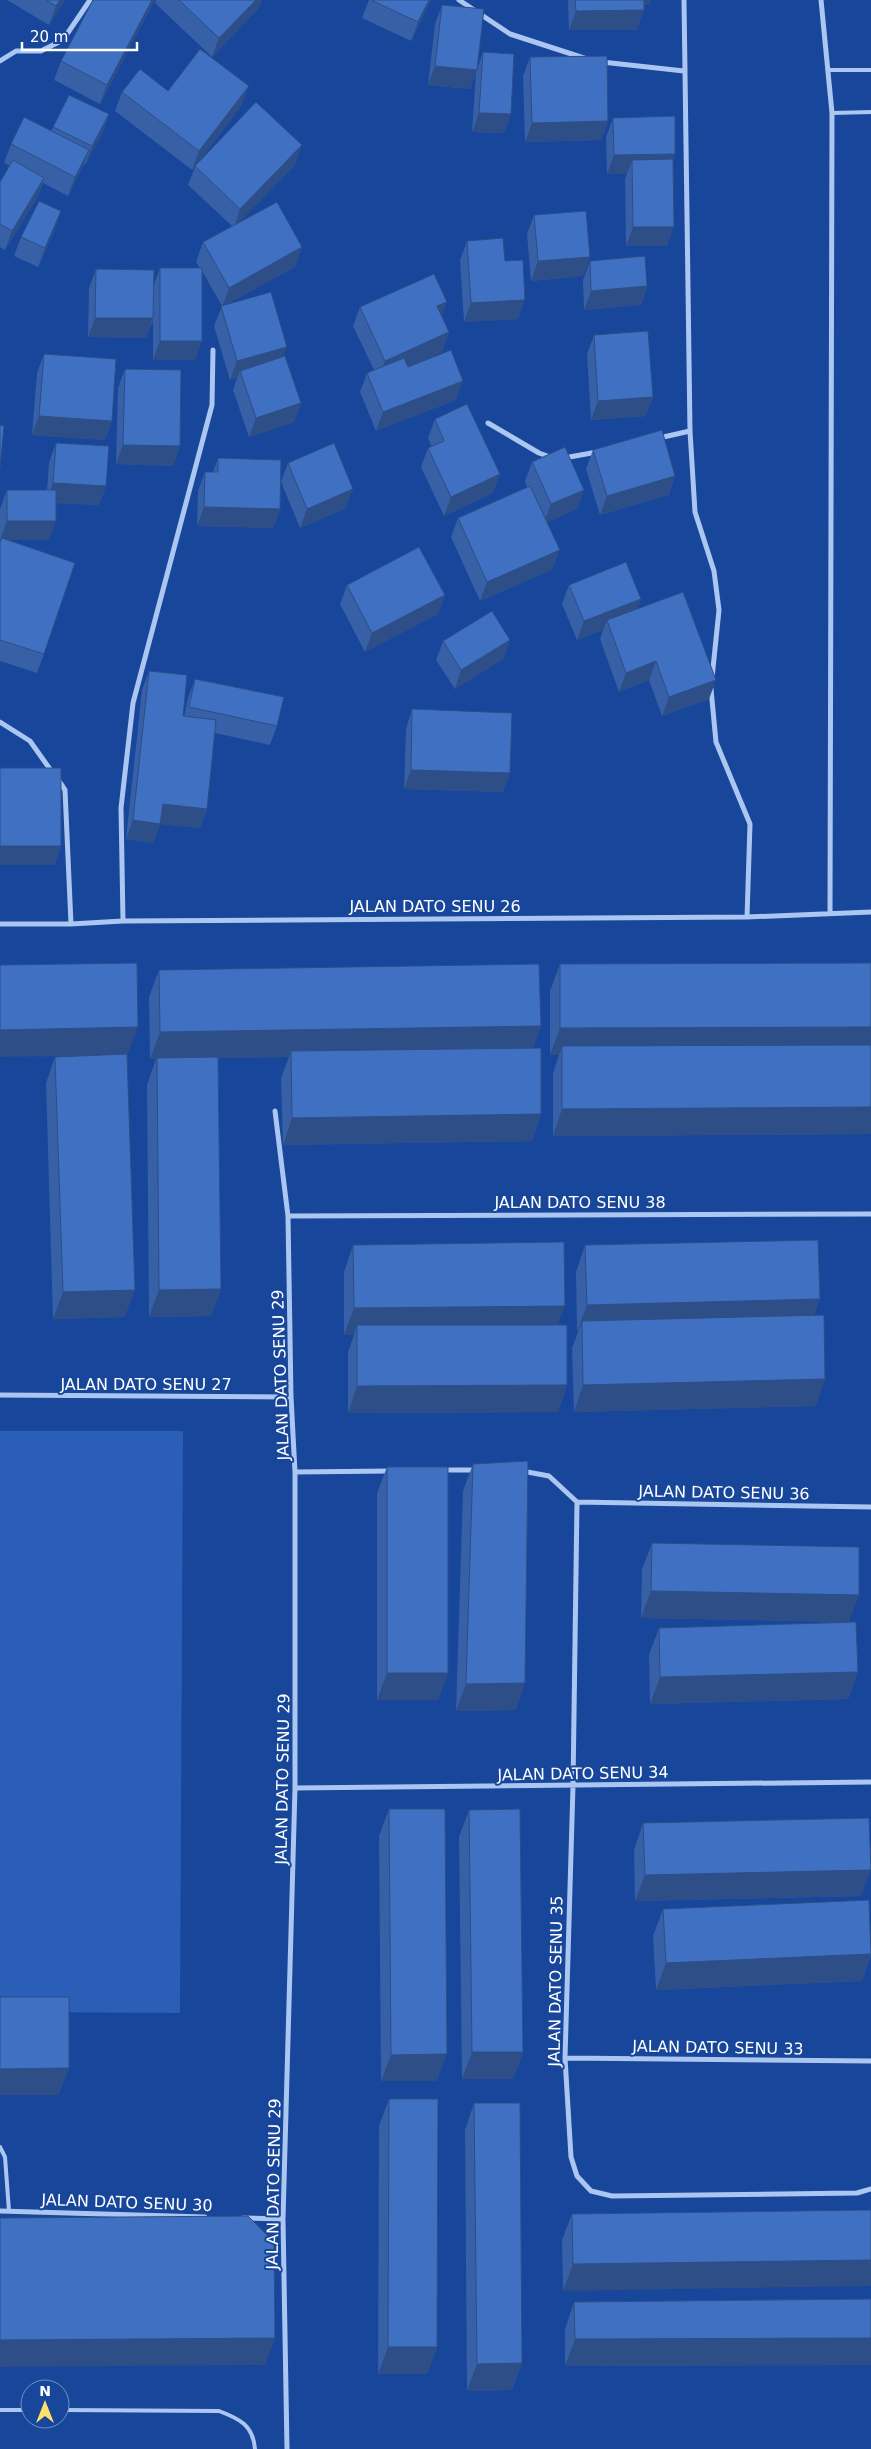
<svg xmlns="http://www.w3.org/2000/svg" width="871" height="2449" viewBox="0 0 871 2449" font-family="'DejaVu Sans',sans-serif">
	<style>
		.green { fill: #2b5fb7 }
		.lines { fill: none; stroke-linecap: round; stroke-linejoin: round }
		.lane { stroke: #acc6f2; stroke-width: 4 }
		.street { stroke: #acc6f2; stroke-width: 5 }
		.wall { fill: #3760a6 }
		.shaded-wall { fill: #2d4e87 }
		.building { fill: #4070c1; stroke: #2d4e87 }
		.labels { text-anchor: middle; stroke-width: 4; stroke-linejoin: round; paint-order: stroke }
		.street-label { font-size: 16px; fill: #fff; stroke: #17469a }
	</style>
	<rect width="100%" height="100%" fill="#17469a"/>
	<path class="green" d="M0,1431H183L180,2013L0,2012Z"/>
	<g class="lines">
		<path class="lane" d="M828,70H871
			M832,113L871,112
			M0,2147L5,2157L9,2211
			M0,2410H30
			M60,2410L219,2411C240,2419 253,2425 255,2449"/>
		<path class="street" d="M459,0L510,34L587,59
			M684,0L690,431L695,512L714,571L719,610L712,678
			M821,0L832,113L830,913
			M0,61L16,51H41L63,40L90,0
			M602,62L684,71
			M488,423L539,453L553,458
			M659,438L690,431
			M564,458L597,452
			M711,689L716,742L750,824L747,917
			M0,722L30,741L52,772
			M59,781L65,790L71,924
			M123,921L121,808L133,703L212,405L213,350
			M0,924H71L123,921L747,917L871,912
			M275,1111L288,1216L291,1397L295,1472V1788L283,2219L287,2449
			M288,1216L871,1214
			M0,1395L291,1397
			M442,1470H476
			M522,1471L549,1476L577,1502L871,1507
			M295,1472L391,1471
			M577,1502L573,1786L565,2058L571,2157L577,2176L591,2191L612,2196L857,2193L871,2189
			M295,1788L871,1782
			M565,2058L871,2061
			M0,2211L205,2217
			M243,2218L283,2219"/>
	</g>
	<path class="wall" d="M7,0H65L49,25Z
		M93,0H155L100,104L54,80L61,61Z
		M156,0H262L258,9L212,57L155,3Z
		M369,0H431L411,41L362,18Z
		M568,0H651L649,5H644L637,30H569Z
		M442,5L477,70L483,52L511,114L504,133L472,132L476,72L470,89L428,85L435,24Z
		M530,57L608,121L601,140L525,142L523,76Z
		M168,91L242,105L197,164L295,165L238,223L302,247L295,267L225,305L284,356L301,403L294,422L249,437L233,390L237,378L230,380L214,326L222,306L202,271V341L195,360H153V320L146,338L88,337L89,288L96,269L154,284L160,268H200L196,262L203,242L232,226L188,185L195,167L192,170L115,111L122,92Z
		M109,114L102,134L85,165L84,164L68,196L43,183L37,198L5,250L0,247V182L10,166L4,163L11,144L51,131L53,127Z
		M613,118L675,154L673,161L667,246H626L625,179L627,174H607L606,137Z
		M534,215L590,257L583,276L531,281L527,234Z
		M55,230L38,267L14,256L21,237Z
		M467,241L505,261L518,319L464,322L460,260Z
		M590,261L647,286L641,305L584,310L583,280Z
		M360,307L442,316L449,332L442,352L408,367L456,400L376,431L360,392L367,373L374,370L353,326Z
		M594,335L653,397L646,416L591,420L587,354Z
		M44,354L112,421L105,440L32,435L37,373Z
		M125,369L180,446L173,466L116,464L118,388Z
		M435,419L500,474L493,493L444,516L421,467L428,448L432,447L428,438Z
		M56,443L106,486L99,505L56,503L49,540H7L44,654L37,673L0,661V542L1,540H0V509L7,490H47L49,462Z
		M593,450L675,476L669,495L600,515L586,469Z
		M218,458L281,482L288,463L346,508L300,528L281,482L280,509L273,528L197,526L198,491L205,472H213Z
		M532,462L584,490L577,509L547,522L553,569L480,601L451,537L458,518L527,487L525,481Z
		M347,585L445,595L438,614L365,652L340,604Z
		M569,585L641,599L637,609L709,699L662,716L649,680L619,692L600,639L603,630L577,640L562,604Z
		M510,640L503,659L455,689L436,660L443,641Z
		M149,671L183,716L184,717L188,698L195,679L277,726L270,745L215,733L207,809L200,828L160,824L153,843L126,839L142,690Z
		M412,709L510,773L503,792L404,789L406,729Z
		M871,963V1134L553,1136V1073L559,1055H550V991L560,964Z
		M159,970L541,1026L533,1048L541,1114L532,1141L283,1145L281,1078L289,1057L218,1058L221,1289L211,1316L149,1317L147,1085L156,1059H150L149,997Z
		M127,1054L125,1317L53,1319L46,1083L55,1057L112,1055L0,1057L128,1054Z
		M353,1245L558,1325L567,1385L558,1412L348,1413V1352L354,1335H344V1272Z
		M585,1245L820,1299L814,1315L816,1406L574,1412L572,1348L578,1332H577L576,1272Z
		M473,1464L516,1710L456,1711L463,1491Z
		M387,1467L448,1673L438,1700H377V1493Z
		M652,1543L849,1622L641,1618L642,1569Z
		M659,1628L858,1672L848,1699L650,1704L649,1655Z
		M389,1809L437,2081H381L379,1836Z
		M469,1810L523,2052L513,2079H462L459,1837Z
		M643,1823L861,1896L635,1901L634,1850Z
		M663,1909L871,1946V1955L862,1981L656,1990L653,1936Z
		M389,2099L437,2347L427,2374H378L379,2126Z
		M474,2103L522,2363L512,2390L467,2391L465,2130Z
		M871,2210L563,2291L562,2240L572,2214Z
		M871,2299V2365L565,2366V2329L574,2302Z"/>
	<path class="shaded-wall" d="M60,0H65L49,25L56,6Z
		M152,0H155L153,4L100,104L107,85Z
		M256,0H262L258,9L212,57L219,38Z
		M429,0H431L411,41L418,22Z
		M638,0H651L649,5H637Z
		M644,10L637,30H569L576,11Z
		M435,66L477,70L470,89L428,85Z
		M249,86L242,105L192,170L199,151Z
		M479,113L511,114L504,133L472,132Z
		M109,114L102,134L85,165L92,146Z
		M608,121L601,140L525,142L532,123Z
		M302,145L295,165L234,228L240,209Z
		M89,150L82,169L68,196L75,177Z
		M675,154L669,173L632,160L627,174H607L614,155Z
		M44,178L37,198L5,250L12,231Z
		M61,211L55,230L38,267L45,248Z
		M633,227H674L667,246H626Z
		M302,247L295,267L222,307L229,288Z
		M590,257L583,276L531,281L538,261Z
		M647,286L641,305L584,310L591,291Z
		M525,300L518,319L464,322L471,303Z
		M447,302L440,321L437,306Z
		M95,318H153L146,338L88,337Z
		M449,332L442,352L378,380L385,361Z
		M160,341H202L195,360H153Z
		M287,347L280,366L240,371L237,378L230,380L237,361Z
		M463,381L456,400L376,431L383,412Z
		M653,397L646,416L591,420L598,401Z
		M301,403L294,422L249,437L256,418Z
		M39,416L112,421L105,440L32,435Z
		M123,445L180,446L173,466L116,464Z
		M500,474L493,493L444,516L451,497Z
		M675,476L669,495L600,515L607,496Z
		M53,483L106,486L99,505L46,502Z
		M353,489L346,508L300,528L307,509Z
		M584,490L577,509L544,523L551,504Z
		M204,507L280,509L273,528L197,526Z
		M7,521H56L49,540H0Z
		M560,550L553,569L480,601L487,582Z
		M445,595L438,614L365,652L372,633Z
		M641,599L634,618L607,620L603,630L577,640L584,621Z
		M510,640L503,659L455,689L461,670Z
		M656,661L649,680L619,692L626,673Z
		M716,680L709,699L662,716L669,697Z
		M411,770L510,773L503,792L404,789Z
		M163,804L207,809L200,828L160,824L153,843L126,839L133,820Z
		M0,846H61L55,865H0Z
		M541,1026L531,1053L291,1051L289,1057L150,1059L160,1032Z
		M138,1027L128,1054L0,1057V1030Z
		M871,1027V1054L562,1046L559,1055H550L560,1028Z
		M871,1107V1134L553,1136L562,1109Z
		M541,1114L532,1141L283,1145L292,1118Z
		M221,1289L211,1316L149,1317L159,1290Z
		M135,1290L125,1317L53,1319L63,1292Z
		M820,1299L811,1325L582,1321L578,1332H577L587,1305Z
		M565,1306L555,1332L357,1325L354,1335H344L354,1308Z
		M825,1379L816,1406L574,1412L583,1385Z
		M567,1385L558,1412L348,1413L357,1386Z
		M651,1591L859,1595L849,1622L641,1618Z
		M858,1672L848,1699L650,1704L660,1677Z
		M387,1673H448L438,1700H377Z
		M525,1683L516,1710L456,1711L466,1684Z
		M871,1870L861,1896L635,1901L645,1875Z
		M871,1954L862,1981L656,1990L666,1963Z
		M472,2052H523L513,2079H462Z
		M447,2054L437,2081H381L391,2055Z
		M69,2068L59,2095H0V2069Z
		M871,2260V2286L563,2291L573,2264Z
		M275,2338L265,2365L0,2367V2340Z
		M871,2338V2365L565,2366L575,2339Z
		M388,2347H437L427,2374H378Z
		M522,2363L512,2390L467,2391L477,2364Z"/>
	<path class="building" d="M46,0H60L56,6Z
		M93,0H152L107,85L61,61Z
		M179,0H256L219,38Z
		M371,0H429L418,22Z
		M575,0H644V10L576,11Z
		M442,5L484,9L477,70L435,66Z
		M200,49L249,86L199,151L122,92L140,69L168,91Z
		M483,52L514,54L511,114L479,113Z
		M607,56L608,121L532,123L530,57Z
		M69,95L109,114L92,146L53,127Z
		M256,102L302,145L240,209L195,166Z
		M675,116V154L614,155L613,118Z
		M24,117L89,150L75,177L11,144Z
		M673,159L674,227H633L632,160Z
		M13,160L44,178L12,231L0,224V182Z
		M39,201L61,211L45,248L21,237Z
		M277,202L302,247L229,288L203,242Z
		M586,211L590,257L538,261L534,215Z
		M503,238L505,261L523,260L525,300L471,303L467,241Z
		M645,256L647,286L591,291L590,261Z
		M160,268H202V341H160Z
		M96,269L154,270L153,318H95Z
		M434,274L447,302L437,306L449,332L385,361L360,307Z
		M271,292L287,347L237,361L221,306Z
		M648,331L653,397L598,401L594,335Z
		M451,350L463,381L383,412L367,373L404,358L408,367Z
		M44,354L116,359L112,421L39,416Z
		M285,356L301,403L256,418L240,371Z
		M125,369L181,370L180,446L123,445Z
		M467,404L500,474L451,497L428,448L444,441L435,419Z
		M0,425L4,426L0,468Z
		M662,430L675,476L607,496L593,450Z
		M56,443L109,446L106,486L53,483Z
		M334,443L353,489L307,509L288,463Z
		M565,447L584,490L551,504L532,462Z
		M218,458L281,460L280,509L204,507L205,472H218Z
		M530,486L560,550L487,582L458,518Z
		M7,490H56V521H7Z
		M2,538L75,563L44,654L0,640V542Z
		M419,547L445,595L372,633L347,585Z
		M626,562L641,599L584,621L569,585Z
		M683,592L716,680L669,697L656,661L626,673L607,620Z
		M492,611L510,640L461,670L443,641Z
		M149,671L187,675L183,716L216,720L207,809L163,804L160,824L133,820Z
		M195,679L284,697L277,726L189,707Z
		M412,709L512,713L510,773L411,770Z
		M0,768H61V846H0Z
		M137,963L138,1027L0,1030V965Z
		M871,963V1027L560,1028V964Z
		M539,964L541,1026L160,1032L159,970Z
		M871,1045V1107L562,1109V1046Z
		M541,1048V1114L292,1118L291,1051Z
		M127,1054L135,1290L63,1292L55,1057Z
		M218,1057L221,1289L159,1290L157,1058Z
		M818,1240L820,1299L587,1305L585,1245Z
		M564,1242L565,1306L354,1308L353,1245Z
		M824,1315L825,1379L583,1385L582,1321Z
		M357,1325H567V1385L357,1386Z
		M528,1461L525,1683L466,1684L473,1464Z
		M387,1467H448V1673H387Z
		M652,1543L859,1547V1595L651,1591Z
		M856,1622L858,1672L660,1677L659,1628Z
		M389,1809H445L447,2054L391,2055Z
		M520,1809L523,2052H472L469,1810Z
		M869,1818L871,1870L645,1875L643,1823Z
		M869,1900L871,1954L666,1963L663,1909Z
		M0,1997H69V2068L0,2069Z
		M389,2099H438L437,2347H388Z
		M474,2103H520L522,2363L477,2364Z
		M871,2210V2260L573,2264L572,2214Z
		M248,2216L274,2242L275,2338L0,2340V2218Z
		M871,2299V2338L575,2339L574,2302Z"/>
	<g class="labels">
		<g class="street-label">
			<text x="435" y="912">JALAN DATO SENU 26</text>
			<text x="580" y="1208">JALAN DATO SENU 38</text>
			<text transform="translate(280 1375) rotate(-92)" y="6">JALAN DATO SENU 29</text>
			<text x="146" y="1390">JALAN DATO SENU 27</text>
			<text transform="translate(724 1492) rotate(1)" y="6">JALAN DATO SENU 36</text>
			<text transform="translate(583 1773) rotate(-1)" y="6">JALAN DATO SENU 34</text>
			<text transform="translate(282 1779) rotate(-89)" y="6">JALAN DATO SENU 29</text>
			<text transform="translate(555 1981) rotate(-89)" y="6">JALAN DATO SENU 35</text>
			<text transform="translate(718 2047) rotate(1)" y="6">JALAN DATO SENU 33</text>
			<text transform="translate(273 2184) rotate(-89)" y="6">JALAN DATO SENU 29</text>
			<text transform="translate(127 2202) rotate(2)" y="6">JALAN DATO SENU 30</text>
		</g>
	</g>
	<g transform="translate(45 2404)"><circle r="24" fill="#17469a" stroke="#7490c2"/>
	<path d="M0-4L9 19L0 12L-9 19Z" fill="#ffe06d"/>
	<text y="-8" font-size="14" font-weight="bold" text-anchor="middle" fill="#ffffff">N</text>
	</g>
	<path d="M22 42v8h115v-8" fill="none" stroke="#ffffff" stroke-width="2.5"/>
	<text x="30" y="42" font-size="15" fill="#ffffff" stroke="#17469a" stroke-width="4" paint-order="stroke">20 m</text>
</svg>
